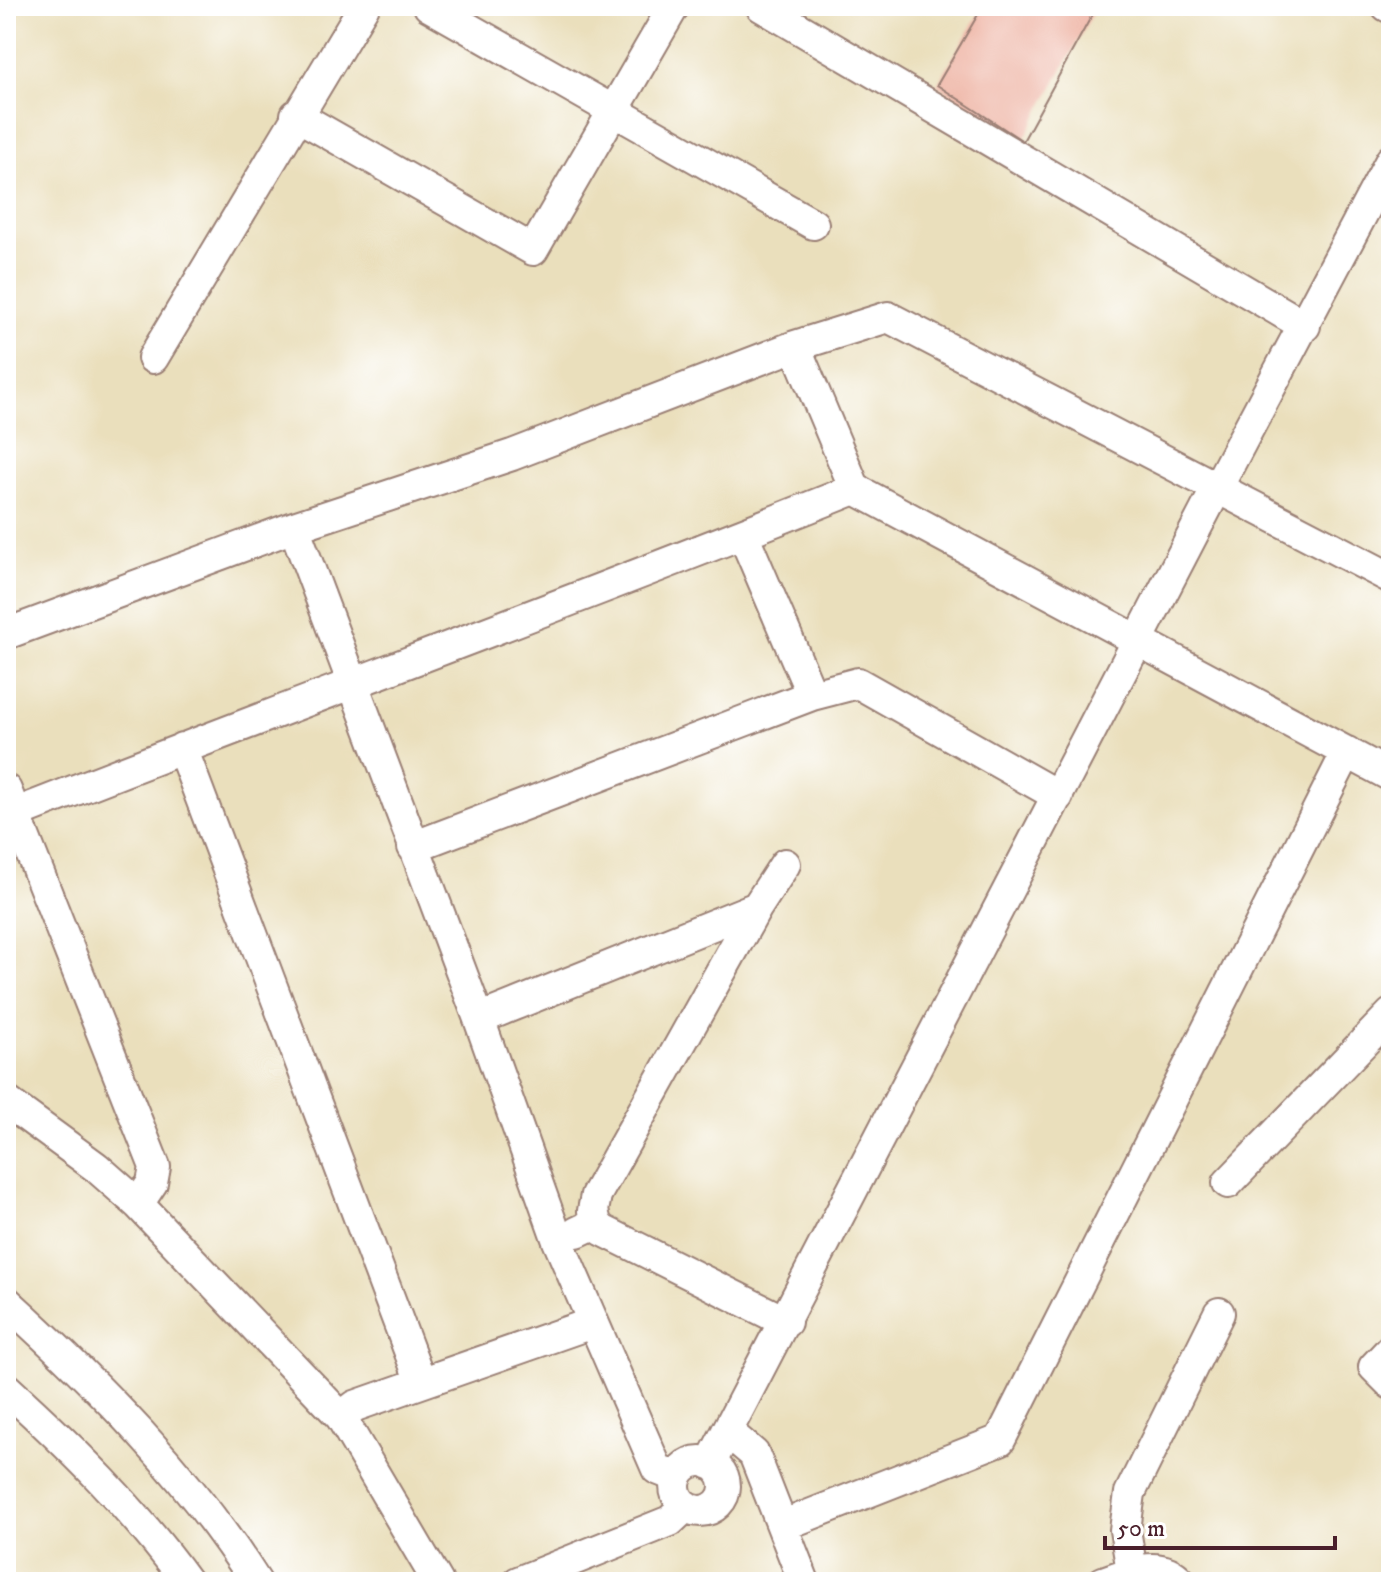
<svg xmlns="http://www.w3.org/2000/svg" width="1397" height="1588" viewBox="0 0 1397 1588" font-family="'IM FELL DW Pica',serif">
	<style>
		.building { fill: #edaf9e }
		.lines { fill: none; stroke-linecap: round; stroke-linejoin: round }
		.minor-casing { stroke: #9a7f74; stroke-width: 34 }
		.minor { stroke: #fff; stroke-width: 30 }
	</style>
	<rect width="100%" height="100%" fill="#fff"/>
	<filter id="ink" filterUnits="userSpaceOnUse"><feTurbulence type="fractalNoise" baseFrequency=".0125" numOctaves="2"/><feDisplacementMap in="SourceGraphic" scale="16" xChannelSelector="R" yChannelSelector="G"/><feConvolveMatrix kernelMatrix="1 2 1 2 8 2 1 2 1" color-interpolation-filters="sRGB"/></filter>
	<filter id="wash" filterUnits="userSpaceOnUse"><feTurbulence type="fractalNoise" baseFrequency=".006" numOctaves="4" result="noise"/><feDisplacementMap in="SourceGraphic" scale="32" xChannelSelector="R" yChannelSelector="G"/><feGaussianBlur stdDeviation="1.8" result="paint"/><feColorMatrix in="noise" values="0 0 0 0 0 0 0 0 0 0 0 0 0 0 0 0 0 1.4 0 .05"/><feComposite in="paint" operator="in"/></filter>
	<g filter="url(#wash)">
		<rect width="100%" height="100%" fill="#eadfbc"/>
		<g id="blocks">
			<path class="building" d="M983,6H1097L1023,141L937,85Z"/>
		</g>
	</g>
	<g filter="url(#ink)">
		<use href="#blocks" fill-opacity="0" stroke="#9a7f74" stroke-width="2"/>
		<g class="lines">
			<defs>
				<path id="minor" d="M429,6L813,224
					M761,6L1305,326
					M1387,6L1391,8
					M296,115L533,250L674,6
					M795,346L855,489L1391,776
					M153,358L364,6
					M294,527L479,1019L558,1241L657,1469L677,1477
					M6,634L294,527L512,455L795,346L888,317L1391,578
					M812,695L858,683L1058,796
					M182,748L421,1382
					M6,790L155,1167L152,1183L138,1204
					M14,814C294,704 576,601 855,489
					M413,847L812,695L743,534
					M479,1019L757,907
					M6,1101L96,1167L138,1204L341,1417L438,1582
					M1228,1183L1391,1014
					M596,1223L593,1211L596,1195L757,907L785,864
					M577,1232L596,1223L602,1230L786,1322
					M6,1301C99,1386 188,1475 256,1582
					M1391,1349L1374,1367L1391,1384
					M6,1388C72,1448 134,1509 187,1582
					M341,1417L355,1406L592,1323
					M727,1431L754,1454L804,1582
					M675 1486a25 25 0 1 1 50 0a25 25 0 1 1-50 0Z
					M710,1464L1218,486L1391,160
					M784,1525L1000,1440L1347,752
					M1132,1571L1125,1530L1130,1493L1219,1313
					M518,1582L670,1521L686,1506
					M1103,1582C1129,1573 1160,1558 1181,1582"/>
			</defs>
			<use href="#minor" class="minor-casing"/>
			<use href="#minor" class="minor"/>
		</g>
	</g>
	<rect width="1397" height="1588" fill="none" stroke="#fff" stroke-width="32"/>
	<path d="M1105 1536v12h230v-12" fill="none" stroke="#4a1f2b" stroke-width="4"/>
	<text x="1117" y="1536" font-size="24" fill="#4a1f2b" stroke="#ffffff" stroke-width="6" paint-order="stroke">50 m</text>
</svg>
